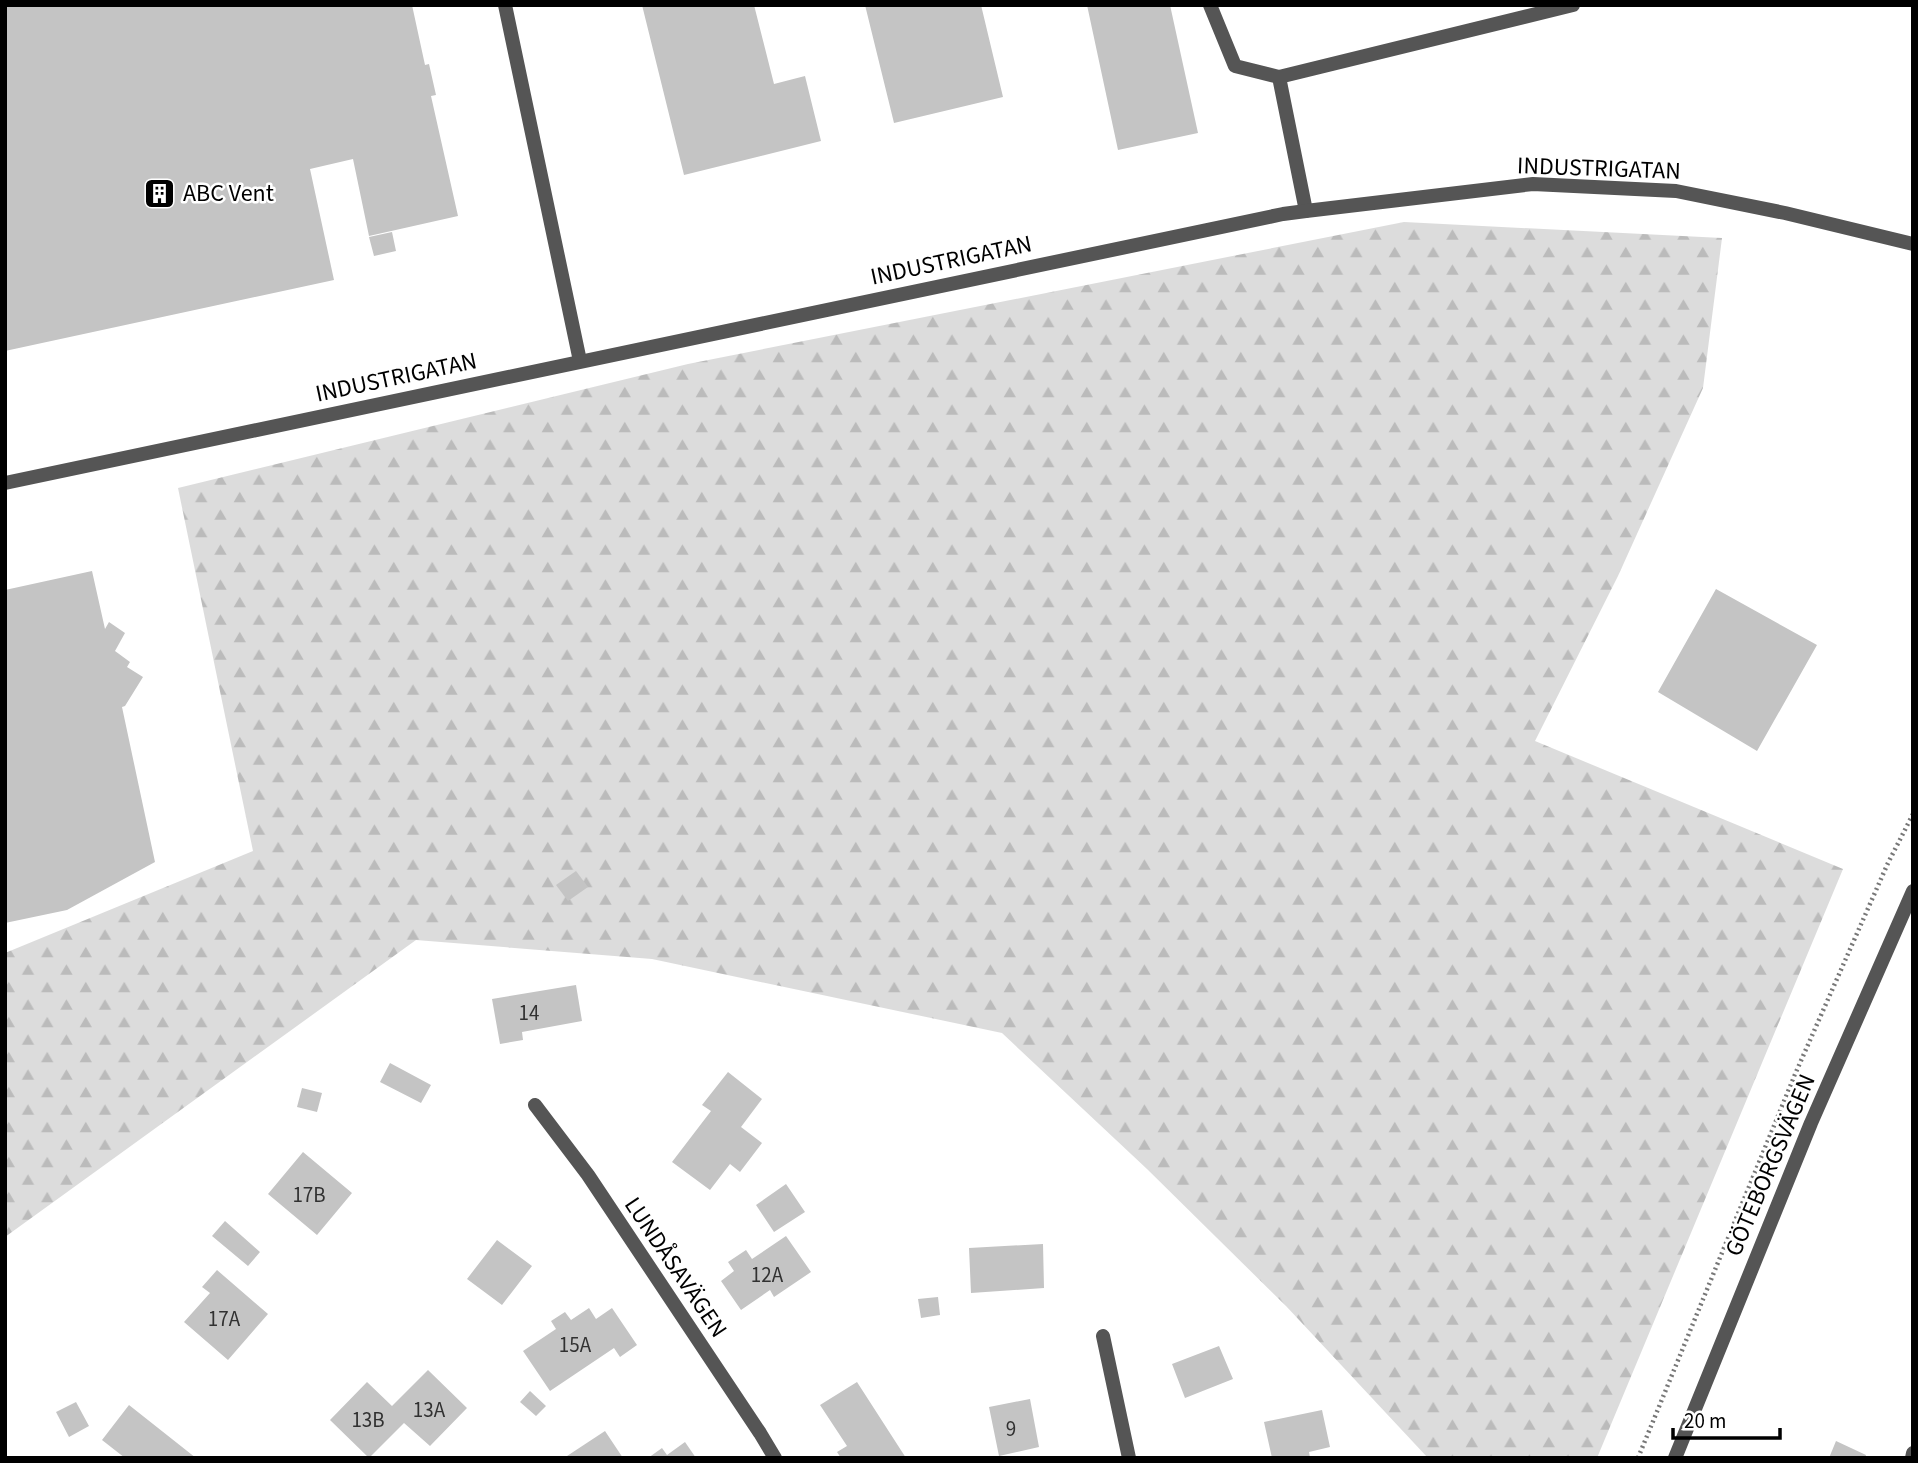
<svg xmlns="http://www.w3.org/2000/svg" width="1918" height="1463" viewBox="0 0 1918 1463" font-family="'Source Sans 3',sans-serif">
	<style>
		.forest { fill: url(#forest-firs) }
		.building { fill: #c4c4c4 }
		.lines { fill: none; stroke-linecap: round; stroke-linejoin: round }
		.path { stroke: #777; stroke-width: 4.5; stroke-dasharray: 2 3.5; stroke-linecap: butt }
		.service { stroke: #555; stroke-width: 14 }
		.minor { stroke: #555; stroke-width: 14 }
		.tertiary { stroke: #555; stroke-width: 14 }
		.labels { text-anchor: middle; stroke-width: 5; stroke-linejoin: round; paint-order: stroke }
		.number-label { font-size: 21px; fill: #313131 }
		.street-label { font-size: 24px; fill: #000; stroke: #fff }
		.poi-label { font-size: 24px; fill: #000; stroke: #fff; text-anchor: start }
	</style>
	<defs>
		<pattern id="forest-firs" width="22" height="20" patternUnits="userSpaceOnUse" patternTransform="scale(1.75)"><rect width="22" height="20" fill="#dcdcdc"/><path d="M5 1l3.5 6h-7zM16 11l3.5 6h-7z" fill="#bbb"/></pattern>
	</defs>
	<rect width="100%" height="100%" fill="#fff"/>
	<path class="forest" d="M1404,222L1722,238L1703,388L1618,576L1535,741L1843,869L1597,1458H1428L1286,1306L1147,1169L1002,1033L652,959L416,940L5,1237V953L253,851L178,488L688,364Z"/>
	<path class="building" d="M5,5H412L425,65L429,64L436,95L431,96L458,216L369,236L353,159L310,169L334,280L5,351Z
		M642,5H754L774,84L805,76L821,141L684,175Z
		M865,5H981L1003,97L894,123Z
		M1087,5H1170L1198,133L1118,150Z
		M392,232L396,251L374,256L369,237Z
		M92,571L105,629L109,622L125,633L115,651L130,662L127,667L143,677L125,706L122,707L155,862L67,910L5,923V590Z
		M1716,589L1817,645L1757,751L1658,692Z
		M576,871L588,887L568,901L556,885Z
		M576,985L582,1021L522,1032L523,1040L500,1044L492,999Z
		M390,1063L431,1085L421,1103L380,1082Z
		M728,1072L762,1099L741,1127L762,1143L740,1172L730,1164L710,1190L672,1162L711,1111L702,1105Z
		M302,1088L322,1093L317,1112L297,1107Z
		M303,1152L352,1193L317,1235L268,1194Z
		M786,1184L805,1212L774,1232L756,1205Z
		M225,1221L260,1252L248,1266L212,1236Z
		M786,1236L811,1272L774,1297L770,1290L741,1310L721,1281L734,1271L728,1262L746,1250L752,1259Z
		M497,1240L532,1266L502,1305L467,1279Z
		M1043,1244L1044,1288L971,1293L969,1248Z
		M217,1270L268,1314L228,1360L184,1322L210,1293L202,1287Z
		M938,1297L940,1315L921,1318L918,1299Z
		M589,1308L596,1319L612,1308L637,1345L620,1357L614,1348L550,1391L523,1351L556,1329L551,1321L565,1312L571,1320Z
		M1219,1346L1233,1379L1185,1398L1172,1364Z
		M428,1370L467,1408L430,1446L404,1423L369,1458L330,1420L367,1382L392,1406Z
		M857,1382L906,1458H841L837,1452L847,1446L820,1405Z
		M530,1391L546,1406L536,1416L520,1402Z
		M1030,1399L1039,1447L999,1456L989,1407Z
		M76,1402L89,1426L69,1437L56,1412Z
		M129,1405L196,1458H125L102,1440Z
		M1322,1410L1330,1447L1309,1452L1310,1458H1272L1264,1422Z
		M605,1431L623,1458H569L567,1456Z
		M1836,1441L1866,1455L1865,1458H1829Z
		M685,1442L696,1458H648L662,1448L667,1455Z"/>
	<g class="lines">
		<path class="path" d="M1638,1458L1796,1072L1888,863L1913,814"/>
		<path class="service" d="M505,5L580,361
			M1210,5L1235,66L1279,77
			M1306,211L1279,77L1573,5
			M1912,1458L1913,1453"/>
		<path class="minor" d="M5,483L1283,214L1306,211L1533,184L1676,191L1785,213L1913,244
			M535,1105L588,1175L760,1433L775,1458
			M1103,1336L1129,1458"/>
		<path class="tertiary" d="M1675,1458L1811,1123L1913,891"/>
	</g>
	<defs>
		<symbol id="building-square" viewBox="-11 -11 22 22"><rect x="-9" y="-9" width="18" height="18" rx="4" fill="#000" stroke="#fff"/><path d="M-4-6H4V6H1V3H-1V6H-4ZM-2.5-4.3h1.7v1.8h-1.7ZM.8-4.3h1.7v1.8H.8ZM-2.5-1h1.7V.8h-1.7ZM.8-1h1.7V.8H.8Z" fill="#fff"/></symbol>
	</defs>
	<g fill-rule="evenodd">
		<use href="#building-square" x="142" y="176" width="35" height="35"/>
	</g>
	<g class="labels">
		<g class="number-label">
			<text x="529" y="1020">14</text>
			<text x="309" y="1202">17B</text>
			<text x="767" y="1282">12A</text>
			<text x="224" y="1326">17A</text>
			<text x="575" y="1352">15A</text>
			<text x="429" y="1417">13A</text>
			<text x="368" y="1427">13B</text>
			<text x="1011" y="1436">9</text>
		</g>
		<g class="street-label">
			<text transform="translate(1599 168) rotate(2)" y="8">INDUSTRIGATAN</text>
			<text transform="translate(951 260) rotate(-12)" y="8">INDUSTRIGATAN</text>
			<text transform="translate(396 377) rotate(-12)" y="8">INDUSTRIGATAN</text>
			<text transform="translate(1770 1165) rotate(-67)" y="8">GÖTEBORGSVÄGEN</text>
			<text transform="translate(676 1267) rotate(56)" y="8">LUNDÅSAVÄGEN</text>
		</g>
		<g class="poi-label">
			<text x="183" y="201">ABC Vent</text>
		</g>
	</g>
	<rect width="1918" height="1463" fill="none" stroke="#000000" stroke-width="14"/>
	<path d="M1673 1428v10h107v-10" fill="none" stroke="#000000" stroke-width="3.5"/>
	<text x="1684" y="1428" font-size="21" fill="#000000" stroke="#ffffff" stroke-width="5" paint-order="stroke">20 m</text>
</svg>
